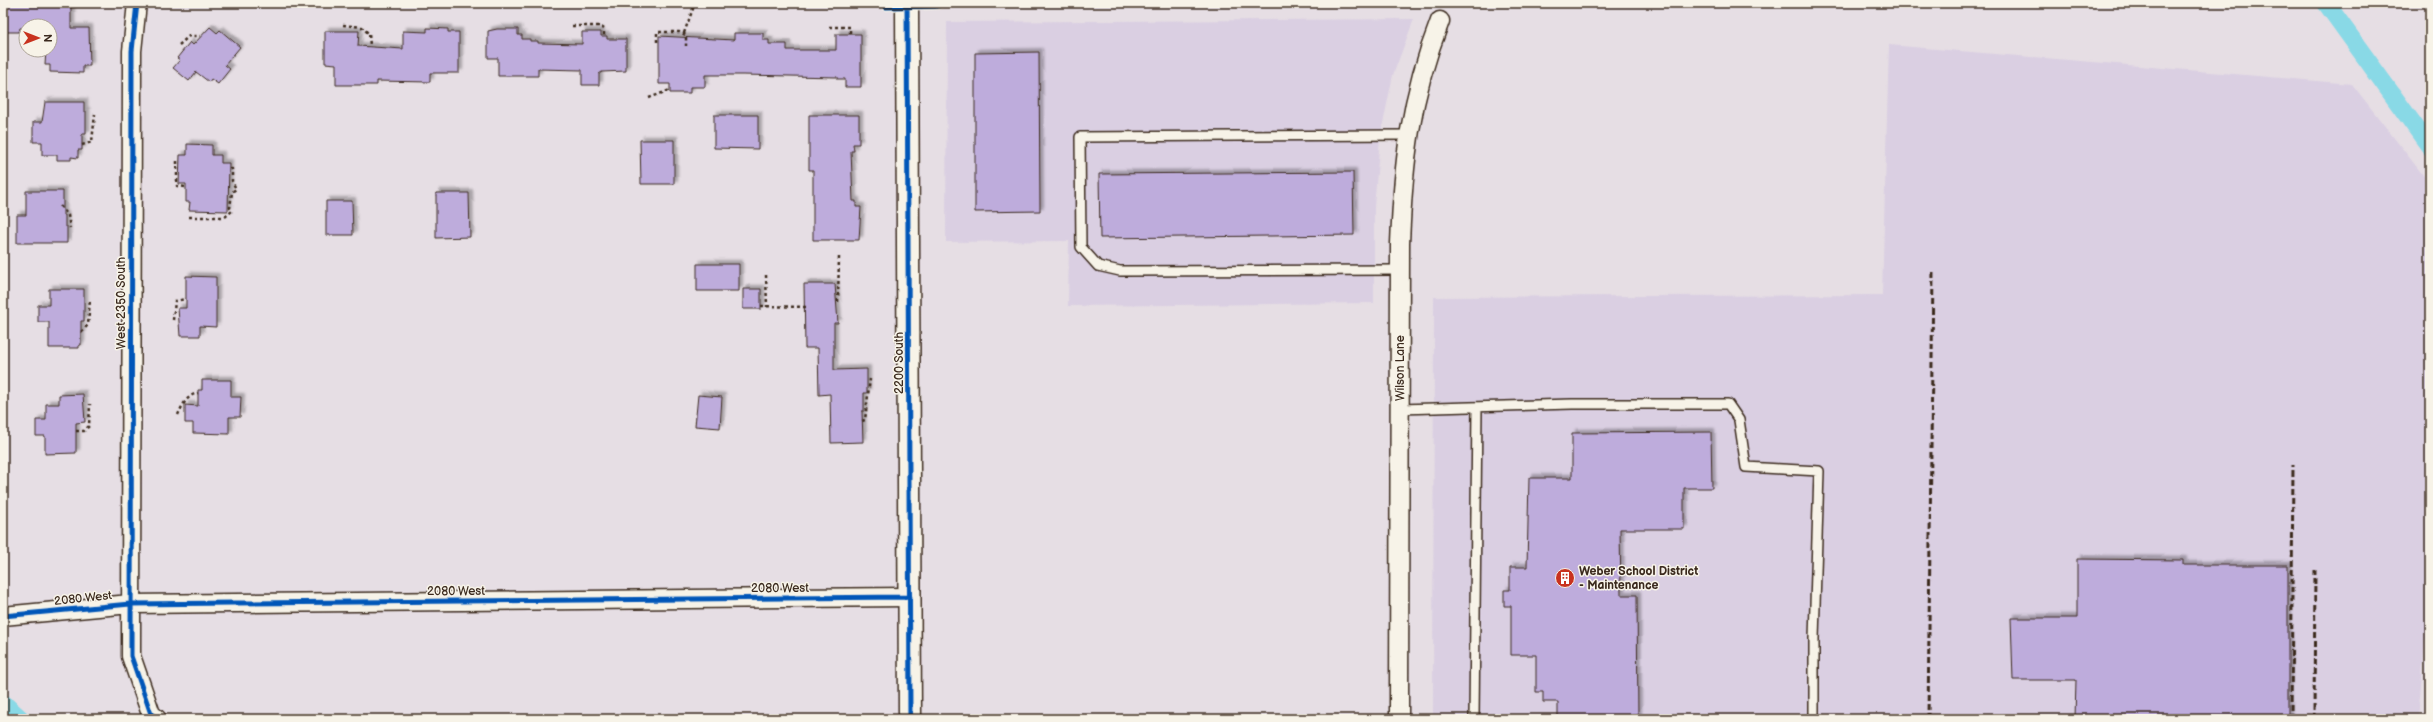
<svg xmlns="http://www.w3.org/2000/svg" width="2433" height="722" viewBox="0 0 2433 722" font-family="'Balsamiq Sans',sans-serif">
	<style>
		.built { fill: #dacfe2 }
		.lines { fill: none; stroke-linecap: round; stroke-linejoin: round }
		.canal { stroke: #89d9e6; stroke-width: 18 }
		.building { fill: #beacdc; stroke: #3b2a1e; filter: url(#shadow) }
		.lane-casing { stroke: #3b2a1e; stroke-width: 12 }
		.street-casing { stroke: #3b2a1e; stroke-width: 21 }
		.secondary-casing { stroke: #3b2a1e; stroke-width: 25 }
		.path { stroke: #3b2a1e; stroke-width: 2.5; stroke-dasharray: 3 3; stroke-linecap: butt }
		.lane { stroke: #f7f3e8; stroke-width: 9 }
		.street { stroke: #f7f3e8; stroke-width: 18 }
		.secondary { stroke: #f7f3e8; stroke-width: 22 }
		.rail { stroke: #3b2a1e; stroke-width: 3; stroke-dasharray: 6 3; stroke-linecap: butt }
		.cycleway-casing { stroke: #f7f3e8; stroke-width: 8 }
		.cycleway { stroke: #0057b8; stroke-width: 5 }
		.labels { text-anchor: middle; stroke-width: 3; stroke-linejoin: round; paint-order: stroke }
		.street-label { font-size: 12px; fill: #3b2a1e; stroke: #f7f3e8 }
		.poi-label { font-size: 12px; font-weight: bold; fill: #3b2a1e; stroke: #f7f3e8; text-anchor: start }
	</style>
	<defs>
		<filter id="shadow"><feDropShadow dx="3.5" dy="-3.5" stdDeviation="1" flood-color="#0004"/></filter>
	</defs>
	<rect width="100%" height="100%" fill="#e6dee4"/>
	<filter id="ink" filterUnits="userSpaceOnUse"><feTurbulence type="fractalNoise" baseFrequency=".025" numOctaves="2"/><feDisplacementMap in="SourceGraphic" scale="8" xChannelSelector="R" yChannelSelector="G"/><feConvolveMatrix kernelMatrix="1 2 1 2 8 2 1 2 1" color-interpolation-filters="sRGB"/></filter>
	<g filter="url(#ink)">
		<path class="built" d="M1414,19L1393,75L1380,138L1374,207V303L1068,306L1069,241L946,242L947,22Z
			M1889,45L2352,84L2430,184V621L2425,641L2418,719H1433L1434,297L1882,295Z"/>
		<g class="lines">
			<path class="canal" d="M2326,3L2430,147
				M3,703L21,719"/>
		</g>
		<path class="building" d="M6,3H71V28H89L90,66H83V73L50,72V65H45L46,50H50V26H26V28H20L19,32H5Z
			M210,27L217,33L220,30L240,47L225,65L230,69L218,84L211,79L209,82L196,72L189,81L173,68L180,60L177,58L190,42L193,45Z
			M427,28L448,29V32H459V73H430V82L377,81V85H336V64L325,63V31H359L358,46L403,49V31L427,32Z
			M497,29H518V35H522V39H530V41H538V43L582,44V32H601V36H607V39H626V71L602,72L599,74V85H582V70L538,69V76H498V58H488V31Z
			M734,33H763V40H769V44H787V50H836V34H861V87H845V79H837V77L743,75H705V87H690V93H670V84H659V36L734,40Z
			M1039,52L1040,211L975,212V53Z
			M45,102H84V111H86V134H82V150H78V158L71,157V160H57V155H42V142H33V122H42Z
			M714,115H758V149L714,148Z
			M809,115H859V144H853L854,151H851L853,201H856V207H861L859,240H813V170H809Z
			M640,140H674V184H641Z
			M187,144L212,145V155H221V163H229L228,211L189,210L190,202H186V184H179L180,155H187Z
			M1353,172L1354,235L1100,238L1099,174Z
			M26,191H63V215H65V226H67V243H17V215H26Z
			M436,193H469L470,237L436,238Z
			M326,201H352L353,235H326Z
			M697,264H739V291H697Z
			M186,276L216,277V327L200,326V336H180L178,308H186Z
			M804,284H835L838,323H834V370L867,369V393H864V411H862L863,442L831,443L830,394L819,395L818,348H805Z
			M49,289H84V321H81V345H79V348H49V322H38V305H49Z
			M743,289H761V309H743Z
			M202,380H231V397H241L240,417H229V434L193,433V423H185V405L198,406V390H202Z
			M83,394L85,422L76,423V453L45,454V436H36V420H46V404H59V395Z
			M698,395L722,397L720,428L695,426Z
			M1711,432L1712,488H1684V529H1620L1621,595H1637L1638,719H1558V702H1543V692H1536V655H1511V606H1504V590H1510V567H1527L1529,478H1572V433Z
			M2077,559L2183,560V565H2288V719H2075L2076,680H2013L2011,618H2077Z"/>
		<g class="lines">
			<defs>
				<path id="lane" d="M1400,270L1120,271L1098,266L1081,247L1080,137L1408,135
					M1400,409L1572,404H1728L1739,420L1746,467L1819,471L1814,639V719
					M1474,719L1477,407"/>
				<path id="street" d="M137,3L132,51L131,656L151,714L157,719
					M3,616L130,604L910,597
					M1399,719L1400,244C1403,164 1410,97 1440,21"/>
				<path id="secondary" d="M907,3L910,719"/>
			</defs>
			<use href="#lane" class="lane-casing"/>
			<use href="#street" class="street-casing"/>
			<use href="#secondary" class="secondary-casing"/>
			<path class="path" d="M343,25L362,27L369,34L370,46
				M572,26H600L604,29V36
				M829,27H850V34
				M684,33L694,6
				M657,42V32H679L686,35V46
				M179,45L189,36H200
				M649,98L670,90
				M82,145L92,142L95,114
				M177,161V186L186,187
				M60,206L68,215L70,228
				M189,217H225L232,211L230,208L232,192L236,189L232,181V169H229
				M766,275L767,307
				M838,302L839,256
				M761,306L807,307
				M173,320L175,301L186,299
				M81,332L88,325L90,299
				M178,415C182,406 187,395 198,393
				M862,421L865,420L870,379
				M76,431H84L89,426L90,404"/>
			<use href="#lane" class="lane"/>
			<use href="#street" class="street"/>
			<use href="#secondary" class="secondary"/>
			<path class="rail" d="M1928,719L1933,270
				M2291,719L2293,465
				M2314,719L2315,570"/>
			<defs>
				<path id="cycleway" d="M137,3L132,51L131,656L151,714L157,719
					M886,3V7L935,6L940,5V3
					M907,3L910,719
					M3,616L130,604L910,597"/>
			</defs>
			<use href="#cycleway" class="cycleway-casing"/>
			<use href="#cycleway" class="cycleway"/>
		</g>
	</g>
	<defs>
		<symbol id="building-disc" viewBox="-11 -11 22 22"><circle r="9.5" fill="#c8321e" stroke="#f7f3e8"/><path d="M-4-6H4V6H1V3H-1V6H-4ZM-2.5-4.3h1.7v1.8h-1.7ZM.8-4.3h1.7v1.8H.8ZM-2.5-1h1.7V.8h-1.7ZM.8-1h1.7V.8H.8Z" fill="#fff"/></symbol>
	</defs>
	<g fill-rule="evenodd">
		<use href="#building-disc" x="1554" y="567" width="22" height="22"/>
	</g>
	<g class="labels">
		<g class="street-label">
			<text transform="translate(121 303) rotate(-90)" y="4">West 2350 South</text>
			<text transform="translate(899 363) rotate(-90)" y="4">2200 South</text>
			<text transform="translate(1400 368) rotate(-90)" y="4">Wilson Lane</text>
			<text x="780" y="592">2080 West</text>
			<text x="456" y="595">2080 West</text>
			<text transform="translate(83 598) rotate(-6)" y="4">2080 West</text>
		</g>
		<g class="poi-label">
			<text x="1579" y="575">Weber School District<tspan x="1579" dy="14">- Maintenance</tspan></text>
		</g>
	</g>
	<rect width="2433" height="722" fill="none" stroke="#f7f3e8" stroke-width="16"/>
	<rect x="8" y="8" width="2417" height="706" fill="none" stroke="#3b2a1e" stroke-width="1.5" filter="url(#ink)"/>
	<g transform="translate(38 38) rotate(90)"><circle r="19" fill="#f7f3e8" stroke="#aca397"/>
	<path d="M0-3L7 15L0 10L-7 15Z" fill="#c8321e"/>
	<text y="-6" font-size="11" font-weight="bold" text-anchor="middle" fill="#3b2a1e">N</text>
	</g>
</svg>
